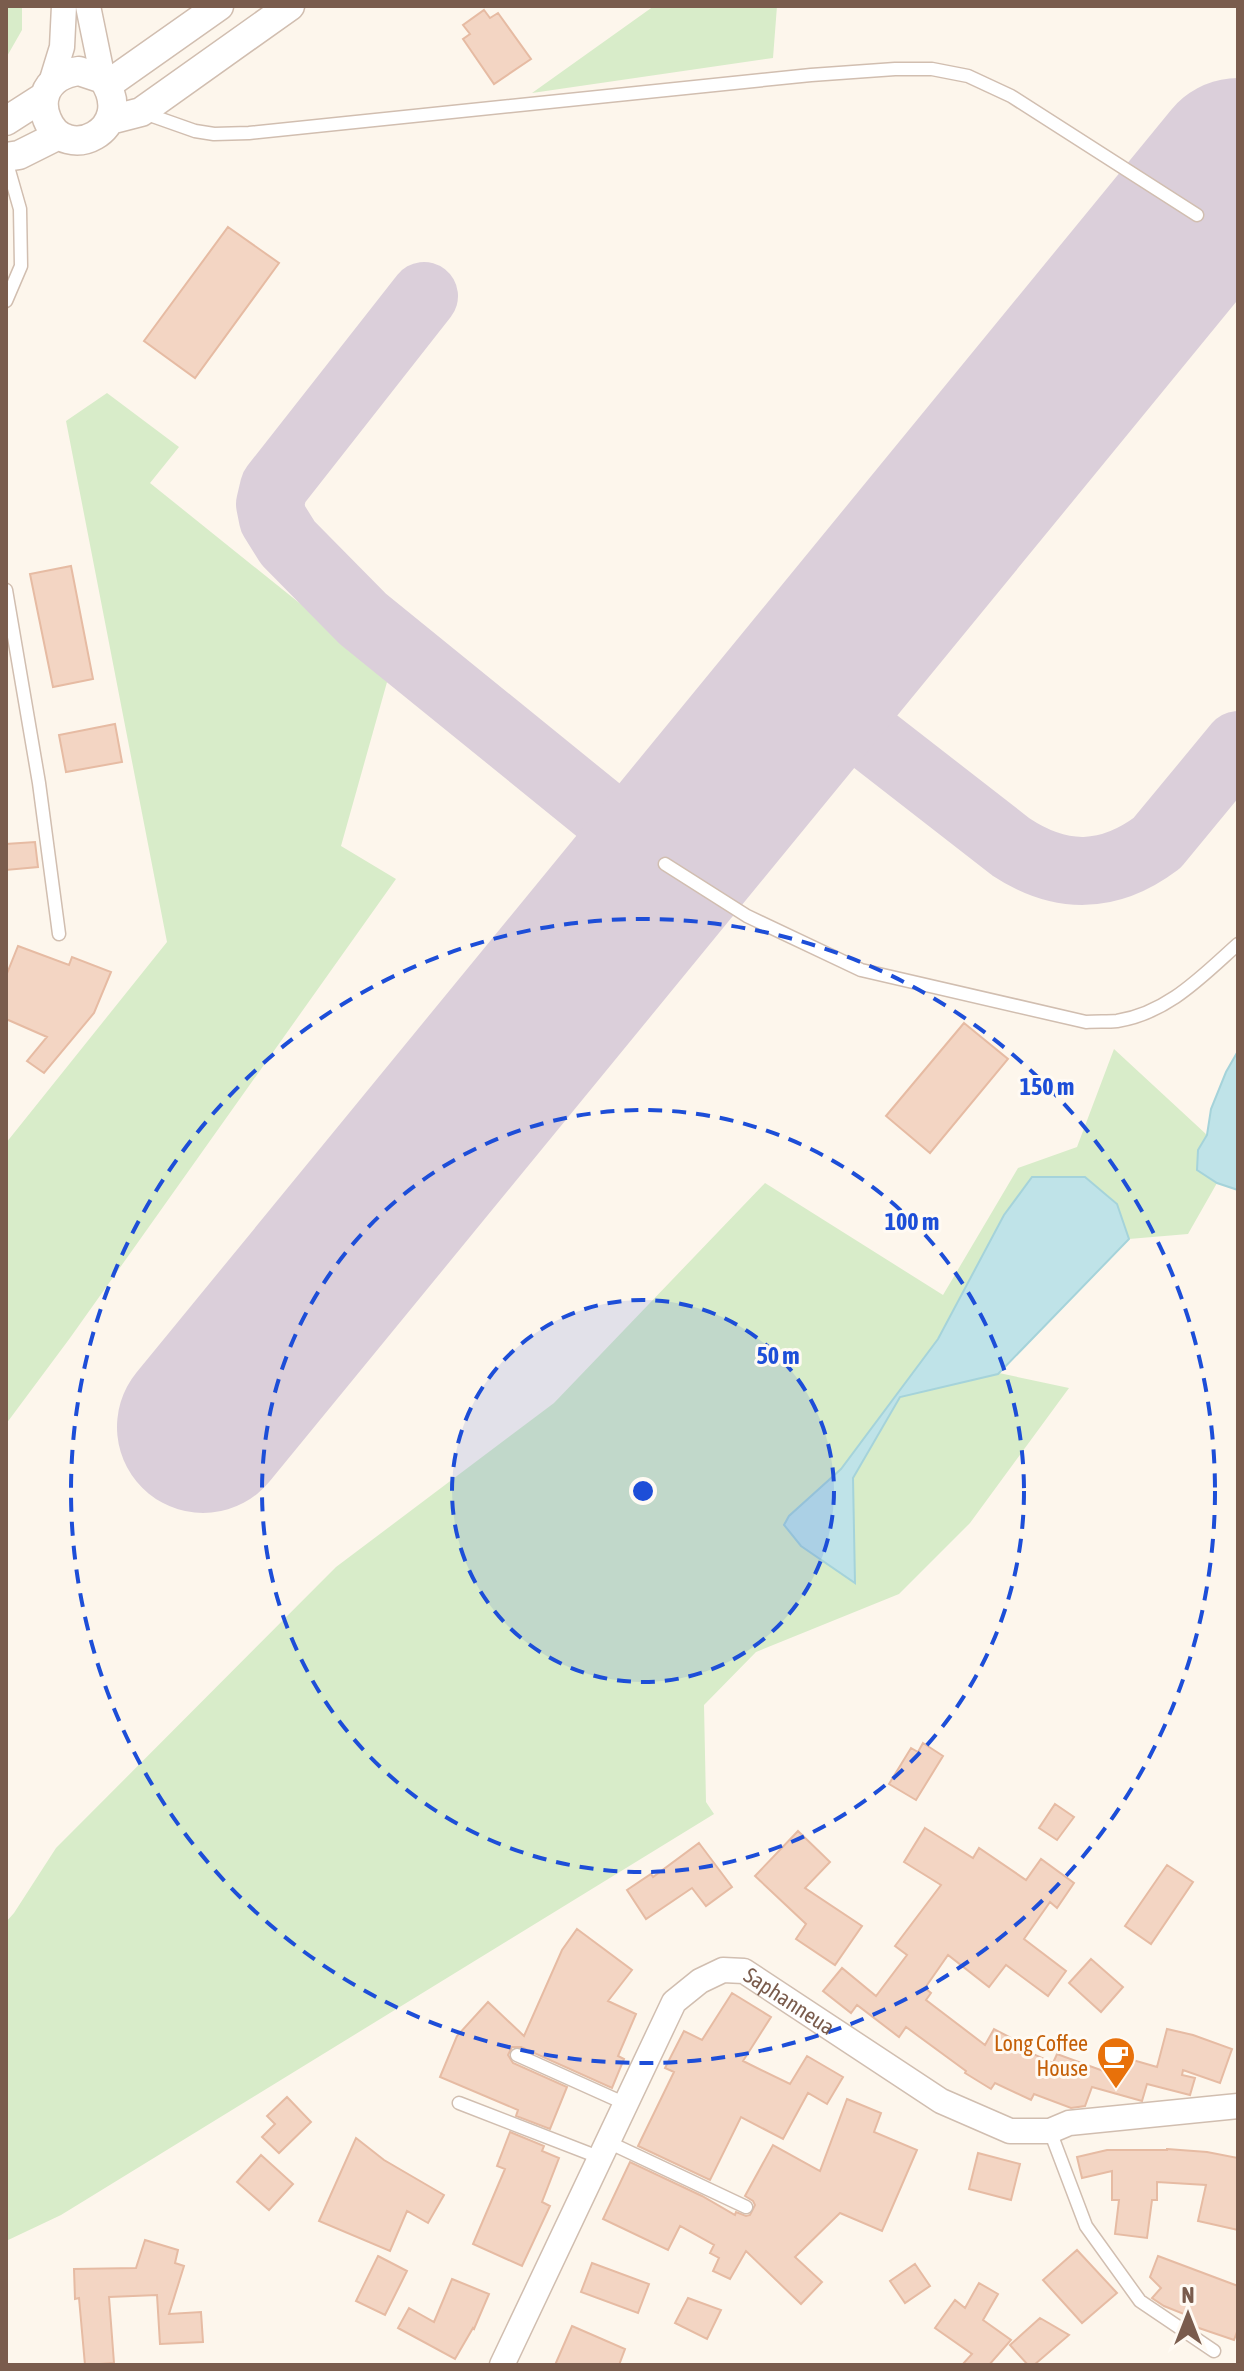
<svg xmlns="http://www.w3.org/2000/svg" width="1244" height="2371" viewBox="0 0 1244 2371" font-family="'Asap Condensed',sans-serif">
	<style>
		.green { fill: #d8ecc9 }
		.water { fill: #bfe3e8; stroke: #a5d3da; stroke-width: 2 }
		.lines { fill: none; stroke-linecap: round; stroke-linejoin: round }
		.taxiway { stroke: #dbcfda; stroke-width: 68 }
		.runway { stroke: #dbcfda; stroke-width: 172 }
		.building { fill: #f3d5c3; stroke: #e6bba3; stroke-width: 2 }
		.service-casing { stroke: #d1beb0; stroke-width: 15 }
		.minor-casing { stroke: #d1beb0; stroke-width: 27 }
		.tertiary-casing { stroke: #d1beb0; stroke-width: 31 }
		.service { stroke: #fff; stroke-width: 12 }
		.minor { stroke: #fff; stroke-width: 24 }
		.tertiary { stroke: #fff; stroke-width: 28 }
		.ring { fill: none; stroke: #1d4ed8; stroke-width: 4; stroke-dasharray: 14 10 }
		.labels { text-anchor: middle; stroke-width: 6; stroke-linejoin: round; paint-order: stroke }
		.street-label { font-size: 22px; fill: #7a5c4d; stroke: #fffaf3 }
		.food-label { font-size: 22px; fill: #c56008; stroke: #fffaf3; text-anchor: end }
		.centre { fill: #1d4ed8; stroke: #fffaf3; stroke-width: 4 }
		.ring-label { font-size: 24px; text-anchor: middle; font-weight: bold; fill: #1d4ed8; stroke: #fffaf3; stroke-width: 6; stroke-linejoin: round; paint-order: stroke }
	</style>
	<rect width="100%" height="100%" fill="#fdf6ec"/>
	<path class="green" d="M6,6H22V30L6,58Z
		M654,6H777L773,58L532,93Z
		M107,393L179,447L150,483L389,675L341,846L396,879L70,1338L6,1424V1143L167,942L66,421Z
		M1114,1049L1207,1135L1198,1150L1197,1170L1217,1183L1188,1234L1129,1239L999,1373L1069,1388L970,1523L899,1594L756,1652L704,1705L706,1802L714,1814L61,2215L6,2241V1922L14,1913L56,1848L336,1567L554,1403L765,1183L943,1295L1018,1168L1077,1147Z"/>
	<path class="water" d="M1238,1051V1190L1217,1183L1197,1170L1198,1150L1207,1135L1211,1109L1226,1072Z
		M1032,1177H1085L1117,1204L1129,1239L998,1374L900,1397L853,1478L855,1583L801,1546L784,1525L789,1516L841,1469L938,1339L1004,1215Z"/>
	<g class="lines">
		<path class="taxiway" d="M424,296L274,487L270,504L273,519L288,543L363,619L665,864
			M808,689L1011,847C1061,880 1109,879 1157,843L1238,745"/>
		<path class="runway" d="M203,1427L1238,164"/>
	</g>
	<path class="building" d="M484,10L490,18L498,13L531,59L494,84L463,39L470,34L463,25Z
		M228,227L279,263L195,378L144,341Z
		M71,566L93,679L53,687L30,574Z
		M115,724L122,762L66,772L59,735Z
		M35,842L38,867L6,870V844Z
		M18,946L69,965L72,957L111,972L94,1013L44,1073L27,1061L47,1037L6,1019V976Z
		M964,1023L1008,1059L930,1153L886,1116Z
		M923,1743L943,1756L916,1800L889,1784L911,1748L918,1752Z
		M1055,1804L1074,1817L1057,1840L1039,1828Z
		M925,1828L973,1858L979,1848L1026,1880L1041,1859L1074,1883L1057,1908L1050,1902L1024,1939L1066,1971L1048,1996L1006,1965L989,1987L948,1955L925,1988L931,1993L926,2000L985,2045L994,2029L1013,2039L1011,2044L1053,2063L1057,2054L1106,2072L1112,2054L1157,2067L1167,2029L1193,2035L1232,2049L1220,2083L1183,2070L1182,2075L1195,2078L1190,2095L1147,2084L1142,2101L1092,2087L1085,2106L1071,2108L1034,2094L1031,2100L995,2083L991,2089L965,2073L966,2071L906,2027L899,2037L857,2005L851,2013L823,1991L842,1968L876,1996L907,1955L895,1946L941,1885L904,1862Z
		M798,1831L830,1862L805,1888L862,1926L835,1965L796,1939L806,1924L755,1876Z
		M699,1843L732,1887L706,1906L692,1888L646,1919L627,1890L651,1874L653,1877Z
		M1167,1865L1193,1882L1151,1944L1125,1926Z
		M577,1929L632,1970L608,2001L636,2014L618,2056L624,2059L612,2088L521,2047H512L508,2055L513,2063L567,2087L550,2129L516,2116L518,2110L440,2077L457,2036L488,2002L524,2036L562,1950Z
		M1091,1959L1123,1987L1101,2012L1069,1983Z
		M732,1993L771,2017L743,2061L790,2084L807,2056L843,2077L827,2104L808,2093L783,2139L741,2117L710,2180L638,2146L674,2072L665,2068L684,2031L702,2040Z
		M287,2097L311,2122L279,2153L262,2137L275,2124L267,2116Z
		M847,2099L881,2113L874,2132L917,2150L882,2231L840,2213L795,2257L822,2282L801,2304L746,2251L730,2279L713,2271L719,2258L710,2253L714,2245L680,2226L668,2250L603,2219L630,2162L702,2196L735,2215L736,2212L746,2216L750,2215L755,2205L753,2201L745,2196L773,2145L820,2171Z
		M510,2132L544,2146L542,2151L559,2158L542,2202L550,2206L522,2266L473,2244L505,2169L497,2166Z
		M356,2138L384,2160L444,2195L428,2223L407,2211L390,2251L319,2221Z
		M1167,2149L1207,2152L1238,2158V2230L1198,2221L1206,2185L1157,2182V2200H1152L1147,2238L1115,2234L1119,2200H1112V2171L1082,2178L1077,2157L1107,2150H1167Z
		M978,2153L1020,2164L1011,2200L969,2189Z
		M261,2155L293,2184L269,2210L237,2182Z
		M145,2240L178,2250L175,2263L184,2266L169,2314L201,2312L203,2342L160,2344L157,2295L109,2297L114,2363L85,2365L79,2298L75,2299L74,2269L136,2268Z
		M1077,2250L1117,2293L1082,2323L1043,2280Z
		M378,2256L407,2271L385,2315L356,2301Z
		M1158,2256L1238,2286V2329L1234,2340L1193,2326L1187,2322L1189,2316L1164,2306L1152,2298L1161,2288L1150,2277Z
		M592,2263L649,2284L638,2313L581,2292Z
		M915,2264L930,2286L905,2303L890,2281Z
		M452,2279L489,2294L474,2329L473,2328L455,2359L398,2328L409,2308L434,2322Z
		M979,2283L998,2294L983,2320L1011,2340L989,2365H962L972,2354L935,2328L955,2300L965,2308Z
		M688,2298L721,2310L707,2339L675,2323Z
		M1040,2318L1069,2335L1034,2365H1028L1010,2345Z
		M572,2326L625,2349L619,2365H555Z"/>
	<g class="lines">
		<defs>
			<path id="service" d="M144,113L195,131L214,134L249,133L811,75L895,69H932L968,76L1011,96L1197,215
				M6,160L20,209L21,266L6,301
				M6,590L39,783L59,934
				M665,864L747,916L861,970L1086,1022C1096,1021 1107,1022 1117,1021C1168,1013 1202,976 1238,944
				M517,2055L626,2104
				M459,2103L601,2158
				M1050,2131L1086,2226L1140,2301L1214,2351
				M608,2142L746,2207"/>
			<g id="minor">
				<path d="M88,6L103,79"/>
				<path d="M50,86L62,47L64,6"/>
				<path id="s1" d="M502,2365L674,2002L700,1981L723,1970L744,1971L941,2101L1010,2131H1050L1069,2123L1238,2106"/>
			</g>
			<path id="tertiary" d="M79,71L103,79C138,130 65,165 47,119C44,112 43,102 45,95C50,80 64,73 79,71Z
				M107,85L219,6
				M110,120L141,112L290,6
				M6,121L45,96
				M6,157L19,155L59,135"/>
		</defs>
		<use href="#service" class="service-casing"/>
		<use href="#minor" class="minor-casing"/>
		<use href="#tertiary" class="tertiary-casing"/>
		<use href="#service" class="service"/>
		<use href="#minor" class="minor"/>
		<use href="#tertiary" class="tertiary"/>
	</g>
	<circle cx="643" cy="1491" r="191" fill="#1d4ed8" fill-opacity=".12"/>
	<g class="ring">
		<circle cx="643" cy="1491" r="191"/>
		<circle cx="643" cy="1491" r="381"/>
		<circle cx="643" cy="1491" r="572"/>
	</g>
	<defs>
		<symbol id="cafe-pin" viewBox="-11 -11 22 30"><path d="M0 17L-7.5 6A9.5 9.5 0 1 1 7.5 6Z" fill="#e8710a" stroke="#fffaf3"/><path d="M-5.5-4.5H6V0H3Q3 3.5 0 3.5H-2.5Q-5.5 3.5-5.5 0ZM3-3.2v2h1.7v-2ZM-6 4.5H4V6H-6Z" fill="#fff"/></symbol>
	</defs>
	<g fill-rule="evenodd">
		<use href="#cafe-pin" x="1094" y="2034" width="44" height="60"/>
	</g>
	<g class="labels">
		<g class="street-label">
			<text dy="8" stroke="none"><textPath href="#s1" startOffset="536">Saphanneua</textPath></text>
		</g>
		<g class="food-label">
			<text x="1088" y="2051">Long Coffee<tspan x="1088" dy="25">House</tspan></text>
		</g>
	</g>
	<circle cx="643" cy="1491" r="12" class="centre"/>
	<g class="ring-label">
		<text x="1047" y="1095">150 m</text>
		<text x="912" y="1230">100 m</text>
		<text x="778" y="1364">50 m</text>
	</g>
	<rect width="1244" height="2371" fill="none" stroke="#7a5c4d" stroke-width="16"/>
	<g transform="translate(1188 2315)" stroke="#fffaf3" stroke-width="6" paint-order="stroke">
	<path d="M0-6L14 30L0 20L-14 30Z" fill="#7a5c4d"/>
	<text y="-12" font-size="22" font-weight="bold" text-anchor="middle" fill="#7a5c4d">N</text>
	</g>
</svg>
